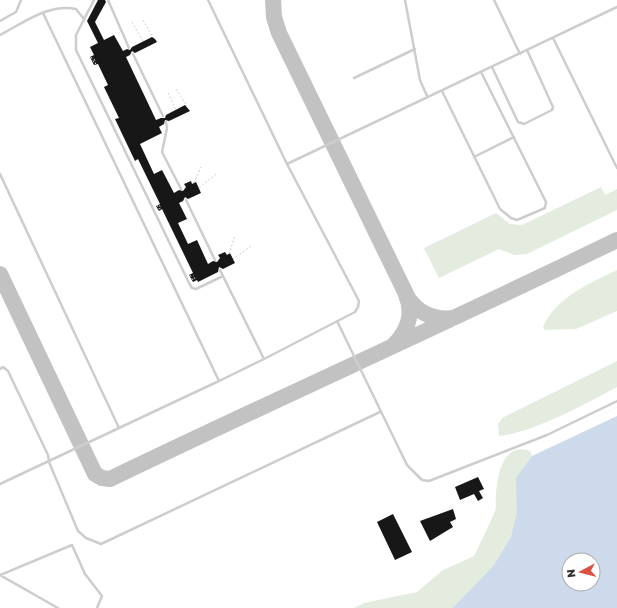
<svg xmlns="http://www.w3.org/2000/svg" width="617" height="608" viewBox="0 0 617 608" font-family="'Golos Text',sans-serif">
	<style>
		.green { fill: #e4ece0; fill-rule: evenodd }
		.water { fill: #cddaeb; fill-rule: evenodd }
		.pier { fill: #fff }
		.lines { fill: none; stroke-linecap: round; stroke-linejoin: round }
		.taxiway { stroke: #c2c2c2; stroke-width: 16 }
		.building { fill: #171717 }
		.path { stroke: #cdcdcd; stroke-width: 1; stroke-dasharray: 2 2; stroke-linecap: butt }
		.service { stroke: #cdcdcd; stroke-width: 2.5 }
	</style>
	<rect width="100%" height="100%" fill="#fff"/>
	<path class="green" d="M601,187L605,195L617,189V210L527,254L514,255L499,249L439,278L424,248L496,213L510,224L522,225Z
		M617,270V311L576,329L545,330L543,327C555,298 590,283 617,270Z
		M617,361V387C586,404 532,433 499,436L498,424L502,418Z
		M617,407V608H354L364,603L417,592L443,570L474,556C481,541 489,526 495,511C497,506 495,501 496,496C497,476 503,441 530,451ZM569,560H593V584H569Z"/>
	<path class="water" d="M617,407V608H453L494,565L511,537L517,513L516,478L532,456L530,451ZM569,560H593V584H569Z"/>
	<path class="pier" d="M617,407V416L532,456L530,451L540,445Z"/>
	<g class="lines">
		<path class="taxiway" d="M273,0L274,17L279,33L408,298C419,314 435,320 453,318
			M0,274L95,474L102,478L110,479C278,398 449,322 617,240
			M394,345C408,330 414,314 406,295"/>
	</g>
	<path class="building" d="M98,0H105L106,2L95,22L104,40L114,35L123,51L127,49L130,50L132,47L152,37L155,39L157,42L135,53L132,51L130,55L126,57L156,120L161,118H165L166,115L185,105L190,111L169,121L165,120L164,124L159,127L162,133L140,144L154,174L162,170L174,193L179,190L183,191L186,187L184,184L191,181L192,184L196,182L201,193L188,199L185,197L183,201L179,203L187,219L178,223L188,244L197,240L208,264L213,261L217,262L220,258L218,255L225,252L227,255L230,253L235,263L223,269L219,267L218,272L198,282L197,280L193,282L189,275L193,273L162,209L159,211L156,206L160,204L138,159L135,161L115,119L119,118L104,87L108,85L98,64L94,65L90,57L94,55L90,47L98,43L87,21Z
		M478,477L484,489L479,491L483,498L478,501L474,494L460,500L455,487Z
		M453,509L456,519L450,522L453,527L430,541L420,521Z
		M393,514L412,552L395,560L377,522Z"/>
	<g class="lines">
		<path class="path" d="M143,20L153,37
			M132,22L143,41
			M91,57L95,64L96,63L93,57
			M176,89L187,106
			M168,93L176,110
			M194,183L201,167
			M199,188L216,174
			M157,205L159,209L161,208L159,205
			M229,254L235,236
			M233,259L251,246
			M190,275L193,280L195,279L193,275"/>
		<path class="service" d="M94,0L76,35V50L189,283L192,288L196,289L223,276
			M108,0L129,48
			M208,0L287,164L359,301L358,307L355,312L264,359L220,270
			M405,0L420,80L427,96
			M494,0L520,54
			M43,13L219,381L264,359
			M0,21L16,12L21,0
			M0,35C23,23 49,3 76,9L84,19
			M553,38L617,168
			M133,54L163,116
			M492,67L518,122L524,124L552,110L553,107L527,50
			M354,78L415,49
			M442,91L500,209L511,218L517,220L545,208L546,202L481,72
			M166,122L167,128L162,152L181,189
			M474,157L514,137
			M287,164L617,7
			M0,174L119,428L219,381
			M186,200L215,260
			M337,321L407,465L422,480L429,481L547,435L617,401
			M0,369L3,367L8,371L48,455L49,462L78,531L86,538L101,544L380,412
			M0,484L119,428
			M0,575L72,545L85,574L102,596L97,608
			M0,575L58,608"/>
	</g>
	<g transform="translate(581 572) rotate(263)"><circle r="19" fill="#ffffff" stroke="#acacac"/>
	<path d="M0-3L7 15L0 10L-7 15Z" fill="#da513f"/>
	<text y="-6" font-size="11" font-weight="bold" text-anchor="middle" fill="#303030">N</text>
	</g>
</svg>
